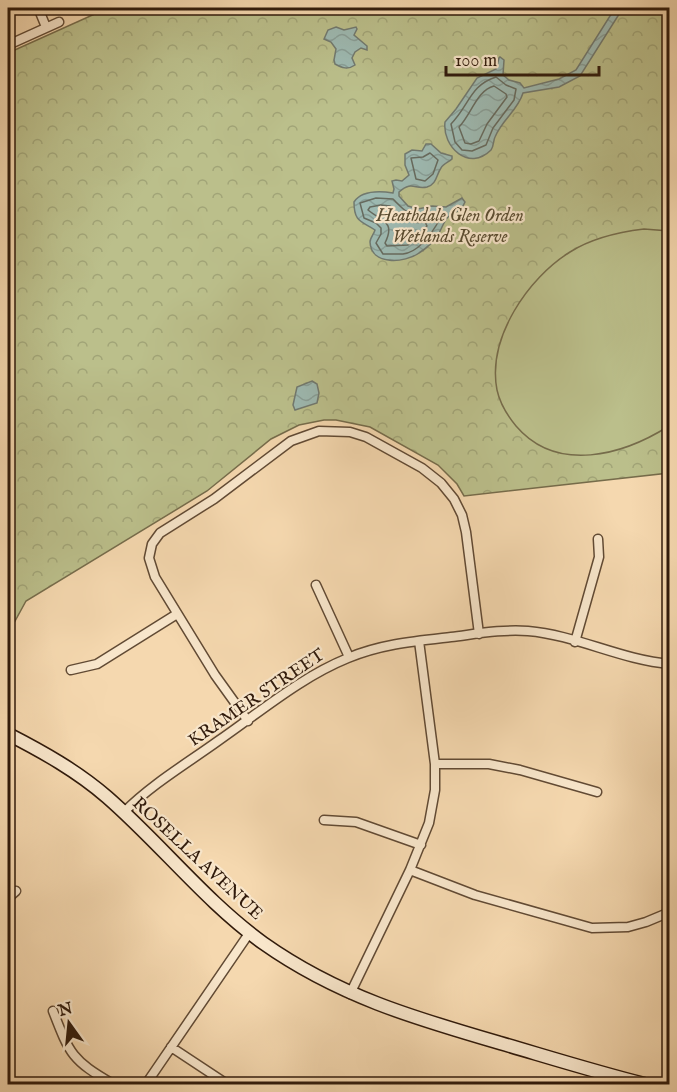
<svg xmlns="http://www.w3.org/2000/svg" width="677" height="1092" viewBox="0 0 677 1092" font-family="'IM FELL English',serif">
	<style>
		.park { fill: url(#park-crowns); stroke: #766c4b; stroke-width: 1.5 }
		.pitch { fill: #bbbf8b; stroke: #766c4b; stroke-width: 1.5 }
		.water { fill: url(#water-waves); stroke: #71796f; stroke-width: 1.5 }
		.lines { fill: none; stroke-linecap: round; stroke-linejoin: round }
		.shore { stroke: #666a5e; stroke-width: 1.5 }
		.street-casing { stroke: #614a34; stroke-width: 11 }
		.secondary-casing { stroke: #301a0b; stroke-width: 15 }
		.street { stroke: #f8e6cb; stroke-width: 8 }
		.secondary { stroke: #f8e6cb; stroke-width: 12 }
		.labels { text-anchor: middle; stroke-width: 4.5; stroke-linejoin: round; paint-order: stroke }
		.park-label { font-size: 18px; font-style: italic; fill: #5a4c31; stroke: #f8e6cb }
		.street-label { font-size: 18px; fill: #301a0b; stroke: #f8e6cb }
	</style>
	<defs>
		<pattern id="park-crowns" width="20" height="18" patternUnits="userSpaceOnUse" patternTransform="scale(1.5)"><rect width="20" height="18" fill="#bbbf8b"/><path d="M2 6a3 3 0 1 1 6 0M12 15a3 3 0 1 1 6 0" fill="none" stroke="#a1a477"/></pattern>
		<pattern id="water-waves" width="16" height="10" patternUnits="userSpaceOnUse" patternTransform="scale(1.5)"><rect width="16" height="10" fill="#9db9b1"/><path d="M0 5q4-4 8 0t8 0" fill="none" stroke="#889e97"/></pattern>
	</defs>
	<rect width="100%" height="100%" fill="#f5d8af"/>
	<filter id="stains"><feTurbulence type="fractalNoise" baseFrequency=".00333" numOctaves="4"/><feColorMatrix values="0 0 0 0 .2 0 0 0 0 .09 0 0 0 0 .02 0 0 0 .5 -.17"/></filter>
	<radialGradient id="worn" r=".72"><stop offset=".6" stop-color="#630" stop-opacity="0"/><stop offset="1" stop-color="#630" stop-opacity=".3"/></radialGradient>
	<path class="park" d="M108,8H669V473L464,496L457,484L438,465L370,427L336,420H324L299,425L271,439L207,491L26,601L8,634V53Z"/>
	<path class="pitch" d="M644,229L669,231V426C623,455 557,474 516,426C507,415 500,404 497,390C487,338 528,278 570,252C592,238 619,232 644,229Z"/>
	<path class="water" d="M615,8H623L580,76L559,87L523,93C518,110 502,120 495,137C493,141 494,146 491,150C469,172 442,147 445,122L456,109L477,78L496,69L499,58L500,57L504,60L503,75L509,80L520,83L524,88L559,79L576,70Z
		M336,27L344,30L356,27L357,29L354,35L367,46V50L361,48L355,52L352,58L355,65C348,70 342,68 335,64L334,60L336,49L331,42L324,39L328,30Z
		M426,144H431L441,153L452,156V159C449,162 443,164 441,168C436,175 437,184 427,187C415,190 412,180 399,192V196L408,206L418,209L432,206L446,207L462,198L465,202C460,214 456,210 448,217C444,221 442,228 439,233C434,241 427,248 419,253C405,263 371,266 370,242C370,238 374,234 375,230C362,221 354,223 354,202C362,190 380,191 393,193L394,189L392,181L396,180L402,181L409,175L405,165V154L412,150L422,151Z
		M312,381L317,384L319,393L317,403L295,410L293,405L297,387Z"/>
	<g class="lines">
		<path class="shore" d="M496,77L506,85L516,89L514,100L493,128L486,145L472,151L462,150L455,142L451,124C469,106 470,85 496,77Z
			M494,86L506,94L507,97L487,124L479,141L471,144L465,143L459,127C471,115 477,90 494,86Z
			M430,153L438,160L433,174L425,181L416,179L411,158L423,157Z
			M376,198L393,199C402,208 409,218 424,214C431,212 433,211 440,213L441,217C434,230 421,252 403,254C397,254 390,254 383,254L376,243L381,234V228L376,223L364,218L360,203Z
			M381,205L390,206C398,218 410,224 425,222L427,226L408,245L387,246L385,243C396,221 381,221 368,210L370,207Z"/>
		<defs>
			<path id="street" d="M39,10L46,27
				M8,45L59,22
				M316,585L349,657
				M575,642L599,557L598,539
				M71,670L97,664L177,614
				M248,721L215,675L155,577L149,558L152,544L160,533L214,499L291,441L319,431L350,432L366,437L422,468L441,483L454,499L462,515L466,532L479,634
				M435,764H489L520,770L597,792
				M124,812C152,784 186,764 218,741C260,712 301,677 348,658C381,644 416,641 451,637C476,634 502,629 528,631C576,635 621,660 670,664
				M324,820L356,822L421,845
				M410,870L475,895L592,928L628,927L646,922L670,912
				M8,898L16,891
				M350,994L410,870L429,823L435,790V764L419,641
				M53,1011C70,1055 72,1060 113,1084
				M171,1047L227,1084
				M146,1084L250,932"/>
			<path id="secondary" d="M8,734C43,752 77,771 107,797C161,844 205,901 263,943C338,996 414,1018 500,1043C548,1057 596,1072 644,1084"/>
		</defs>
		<use href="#street" class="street-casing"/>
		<use href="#secondary" class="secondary-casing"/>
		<use href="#street" class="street"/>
		<use href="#secondary" class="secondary"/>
	</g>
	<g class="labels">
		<g class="park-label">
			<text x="450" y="221">Heathdale Glen Orden<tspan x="450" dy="21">Wetlands Reserve</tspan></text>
		</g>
		<g class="street-label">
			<text transform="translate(256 697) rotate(-34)" y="6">KRAMER STREET</text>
			<text transform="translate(198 858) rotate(43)" y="6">ROSELLA AVENUE</text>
		</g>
	</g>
	<rect width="677" height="1092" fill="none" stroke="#f5d8af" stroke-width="30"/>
	<rect x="9" y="9" width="659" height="1074" fill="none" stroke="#301a0b" stroke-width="3"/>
	<rect x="15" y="15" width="647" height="1062" fill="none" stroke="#301a0b" stroke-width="1.5"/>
	<g transform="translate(69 1023) rotate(345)" stroke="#f8e6cb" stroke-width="4.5" paint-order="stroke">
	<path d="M0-4.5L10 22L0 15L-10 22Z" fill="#301a0b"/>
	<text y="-9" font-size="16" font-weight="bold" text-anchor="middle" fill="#301a0b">N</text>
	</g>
	<path d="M446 66v9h153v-9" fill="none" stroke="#301a0b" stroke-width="3"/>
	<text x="455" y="66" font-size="18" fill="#301a0b" stroke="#f8e6cb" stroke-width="4.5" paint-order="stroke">100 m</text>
	<rect width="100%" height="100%" filter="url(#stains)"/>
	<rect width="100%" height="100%" fill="url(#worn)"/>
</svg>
